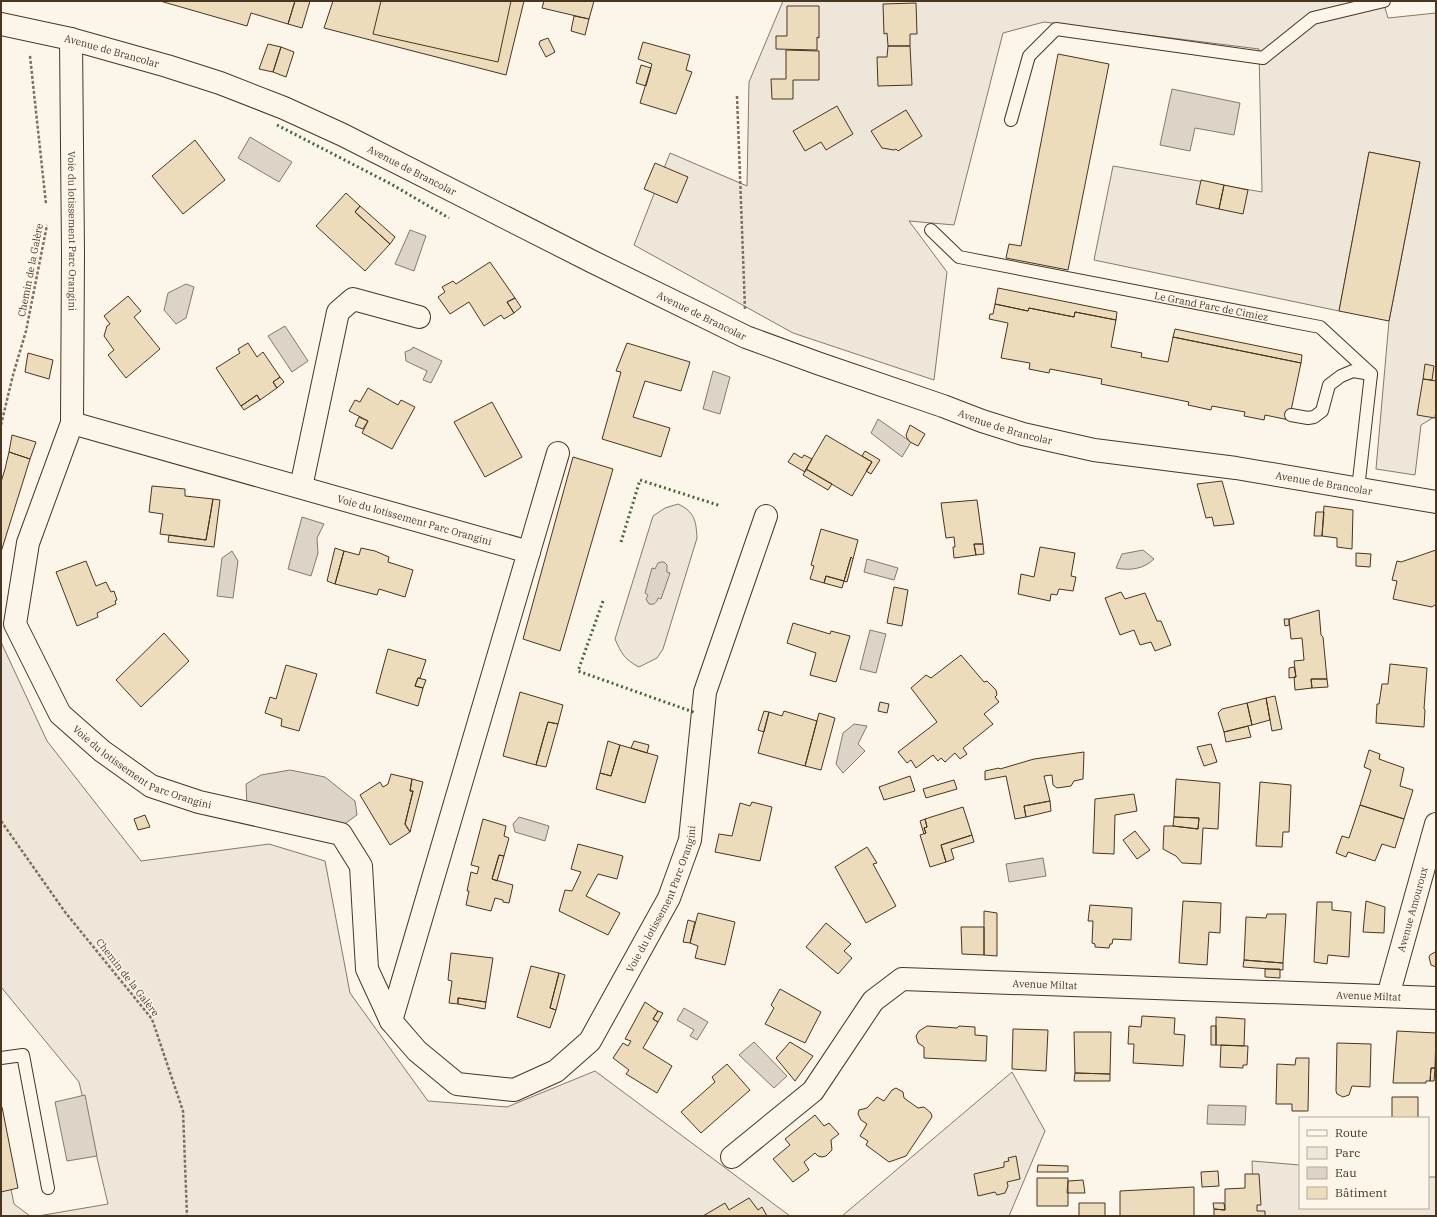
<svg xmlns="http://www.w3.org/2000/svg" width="1437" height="1217" viewBox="0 0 1437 1217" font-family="'IBM Plex Serif',serif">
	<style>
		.green { fill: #ede6d9; stroke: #887966 }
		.water { fill: #dcd4c6; stroke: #887966 }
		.building { fill: #ecdcbc; stroke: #4a3520 }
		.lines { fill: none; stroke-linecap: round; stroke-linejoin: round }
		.lane-casing { stroke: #4a3520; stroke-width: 14 }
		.street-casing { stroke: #4a3520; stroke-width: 24 }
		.secondary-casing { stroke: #4a3520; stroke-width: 24 }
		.path { stroke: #7f6f5c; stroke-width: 2.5; stroke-dasharray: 3 2; stroke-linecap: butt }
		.lane { stroke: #fbf6e9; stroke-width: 12 }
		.street { stroke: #fbf6e9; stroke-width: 22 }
		.secondary { stroke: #fbf6e9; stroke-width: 22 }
		.hedge { stroke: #436837; stroke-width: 3; stroke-dasharray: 2 3; stroke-linecap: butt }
		.labels { text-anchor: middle; stroke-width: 3; stroke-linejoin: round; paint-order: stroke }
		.street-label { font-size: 10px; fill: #4a3520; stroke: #fbf6e9 }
	</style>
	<rect width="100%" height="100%" fill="#fbf6e9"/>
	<path class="green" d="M783,1H1383L1388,18L1436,13V416L1421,425L1415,475L1376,469L1389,321L1420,162L1369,152L1339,311L1094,260L1113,166L1262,192L1259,49L1044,22L1003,33L954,225L909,221L947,272L934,380L793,333L634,245L670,153L747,186L749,82Z
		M678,504C695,512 696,521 697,538L663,649L657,658L639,667C625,660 621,653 615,639L653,516L665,508Z
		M1,642L47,741L141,861L269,844L325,861L350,993L428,1101L507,1107L595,1071L790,1216H38L108,1204L79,1082L1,987Z
		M1012,1072L1045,1131L1009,1216H842Z
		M1,1140L14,1204L30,1216H1Z
		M1252,1161L1300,1165V1208H1428V1177H1436V1216H1254Z"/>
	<path class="water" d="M1172,89L1240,103L1234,135L1195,128L1190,151L1160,145Z
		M250,137L292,162L279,182L238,158Z
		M410,230L426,236L414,271L395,264Z
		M186,284L194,287L186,318L176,324L164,310L168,293Z
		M285,326L308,361L292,372L268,336Z
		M413,347L442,361L431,383L423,380L427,371L406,361L405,352L412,349Z
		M713,371L730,377L720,414L703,409Z
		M878,419L911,442L902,457L871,433Z
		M302,517L324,524L317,538L318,553L311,576L288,569Z
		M1143,550L1154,559C1144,569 1130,571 1116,568L1122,554Z
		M232,551L238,561L233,598L217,596L222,558Z
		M867,559L898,568L894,580L864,572Z
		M661,562H664L667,565V572L670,573L661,599L658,598C656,603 655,605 649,604L646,599L648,595L645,593L652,568L655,569L658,563Z
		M870,630L886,634L876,673L860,669Z
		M854,724L867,726L858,744L865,751L843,773L836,764L843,733Z
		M290,770L325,777L355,801L357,815L343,825L247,805L246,784L261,775Z
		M519,817L549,826L545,841L515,832L513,824Z
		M1043,858L1046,876L1009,882L1006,864Z
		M684,1008L708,1022L697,1040L690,1036L694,1030L677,1020Z
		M754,1042L787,1076L774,1088L739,1055Z
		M85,1095L97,1156L67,1161L55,1102Z
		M1208,1105L1246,1106L1245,1125L1207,1124Z"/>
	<path class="building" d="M160,1H295L288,24L251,13L247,26Z
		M295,1H310L302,28L288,24Z
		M333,1H524L506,75L324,28Z
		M381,1H511L498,62L373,34Z
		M544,1H594L589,19L542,8Z
		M916,3L917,34H910V46H888L887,33L884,34L883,4Z
		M787,6H819V38L817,37V50L776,49V36H787Z
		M574,16L589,19L585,35L571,31Z
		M548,38L555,52L546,57L539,44L540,41Z
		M643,42L690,55L686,70L692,72L676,114L640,103L652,64L638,59Z
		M268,44L281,47L273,72L259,69Z
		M888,46H910L912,85L878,86L877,57H887Z
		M281,47L294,52L286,77L273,72Z
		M786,50L819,51V80H793V99H772L771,79H786Z
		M1058,54L1109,64L1068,270L1006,258L1009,244L1021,246Z
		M641,65L651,68L646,86L636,83Z
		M837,106L853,134L826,150L821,142L805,151L793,131Z
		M906,110L922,136L898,151L896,149L894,150L882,148L871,131Z
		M195,140L225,180L183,214L152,176Z
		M1369,152L1420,162L1389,321L1339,311Z
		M655,163L688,177L677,203L644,189Z
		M1201,180L1224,185L1219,209L1196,204Z
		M1224,185L1248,190L1243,214L1219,209Z
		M346,193L360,206L355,212L390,244L365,271L316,226Z
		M360,206L395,237L390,244L355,212Z
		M490,262L515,298L507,302L514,313L504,319L501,315L484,326L469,302L450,314L438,297L445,292L442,287L453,281L456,284Z
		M998,288L1117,312L1116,320L1075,312L1074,317L1029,308L1028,311L995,304Z
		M128,296L141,311L134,317L160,349L126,378L108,355L114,350L104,336L107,326L110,324L104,316Z
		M515,298L521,307L514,313L507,302Z
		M995,304L1028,311L1029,308L1074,317L1075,312L1116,320L1111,347L1142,353L1141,357L1168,362L1173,337L1301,363L1289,420L1265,415L1264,420L1244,416L1245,412L1212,406L1211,410L1188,405L1189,402L1101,384L1102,379L1050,369L1049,373L1029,369L1030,363L1001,358L1008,323L989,319L990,314H993Z
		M1175,329L1302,355L1301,363L1173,337Z
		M248,343L257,357L263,352L280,377L273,382L277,388L260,400L257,395L241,406L216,368L240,353L238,349Z
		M627,343L690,362L681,391L645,381L633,417L670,428L661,457L602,439L621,372L616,371Z
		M28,353L53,360L49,379L25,372Z
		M1425,364L1434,366L1432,380L1423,379Z
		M280,377L284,382L277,388L273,382Z
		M1423,379L1436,381V409L1435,418L1417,415Z
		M368,388L398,405L401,400L415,407L392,449L362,433L368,421L349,411L355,400L360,402Z
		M257,395L260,400L244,410L241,406Z
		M492,402L522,457L485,477L454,422Z
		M359,417L368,421L363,429L355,426Z
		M910,425L925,434L918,446L910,442L907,438L906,435Z
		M12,435L36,442L30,459L9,452Z
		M826,435L872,462L852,496L806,469Z
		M865,451L880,460L871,474L866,471L872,462L862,456Z
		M9,452L30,459L1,552V482L5,469Z
		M794,453L802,458L804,455L812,459L805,472L788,462Z
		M573,457L613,469L560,651L523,639Z
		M806,469L832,484L828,490L803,475Z
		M1222,481L1234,524L1214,526L1212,517L1206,518L1197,484Z
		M152,486L185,489V496L213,499L206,540L160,534L163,514L149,512Z
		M213,499L220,500L214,547L168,542L169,535L206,540Z
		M977,500L983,544H974L976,555L954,558L953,547H955L954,537L946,538L941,503Z
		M1324,506L1353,510L1352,549L1337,547V538L1322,536Z
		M1316,512H1324L1322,536H1314Z
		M821,529L858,540L853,559L851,557L844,581L826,576L824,583L810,579L814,566L811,565Z
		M974,544H983L984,554L976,555Z
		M1040,547L1075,553L1071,576L1076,577L1073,591L1059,589L1057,595L1051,594L1050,601L1018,594L1021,574L1034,577Z
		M335,548L344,551L335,584L327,581Z
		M361,548L375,551L389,557L388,562L413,570L405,597L379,589L377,595L335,584L344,551L359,555Z
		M1436,550V604L1432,607L1393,599L1397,581L1392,580L1397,561L1401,562Z
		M1356,553L1371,554L1370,567L1356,566Z
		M851,557L853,559L847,582L844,581Z
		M86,561L96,586L106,582L111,592L114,591L117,600L115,601L116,604L97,613L98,617L77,626L56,572Z
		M826,576L844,581L842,588L824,583Z
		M894,587L908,590L902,626L887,623Z
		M1121,592L1125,599L1145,593L1157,621H1161L1171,645L1155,651L1151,642L1140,645L1134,630L1120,635L1105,598Z
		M1319,610L1321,635L1323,637L1327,679H1311L1312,688L1295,690L1294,677H1296L1294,661L1304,660L1302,638L1291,639L1289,619Z
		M1284,619H1289V625L1285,626Z
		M793,623L830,634L831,631L850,636L836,682L810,675L816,653L787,643Z
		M164,633L189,661L141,707L116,680Z
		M388,649L426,660L420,678H418L415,686L423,688L418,706L376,693Z
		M961,655L984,682L987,681L996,690L997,695L995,697L999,702L984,714L993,724L963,748L967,754L960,759L955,753L945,762L941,758L938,761L933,755L916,768L911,760L907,763L898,752L937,722L911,688L926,675L931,678Z
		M1390,664L1427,668L1424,709L1425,710L1424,727L1376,723L1377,704H1379L1382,684H1388Z
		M286,665L317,674L299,731L281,726L282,719L265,713L270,697L276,699Z
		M1294,667L1296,677L1289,678V668Z
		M418,678L426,680L423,688L415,686Z
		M1311,679H1327L1328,687L1312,688Z
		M520,692L563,705L558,724L548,722L536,765L503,756Z
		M1275,696L1282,729L1272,731L1266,698Z
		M1266,698L1270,720L1252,725L1247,703Z
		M880,702L889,704L887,713L878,711Z
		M1247,703L1252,725L1224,732L1218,713L1222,709Z
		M764,711L769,712L764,732L758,730Z
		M784,711L817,721L805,766L758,753L769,712L782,716Z
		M819,713L835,718L821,770L805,766Z
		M548,722L558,724L546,767L536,765Z
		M1248,726L1251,737L1226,742L1224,732Z
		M608,741L620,745L611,776L600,773Z
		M634,741L649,745L647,753L631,748Z
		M1211,744L1217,762L1204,766L1197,747Z
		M620,745L658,756L645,803L596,789L600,773L611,776Z
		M1369,750L1380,754L1379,759L1404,768L1400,786L1413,790L1404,819L1360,805L1371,770L1364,767Z
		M1084,752L1083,779L1074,781L1071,786L1057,788L1053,785L1052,775L1044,776L1050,801L1024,806L1026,817L1015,819L1006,776L985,780V771L999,768L1000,769L1034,759Z
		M391,774L412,779L410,791H413L405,824L410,832L390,845L360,795L380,782L383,787L388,784Z
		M910,776L915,791L884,800L879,787Z
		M412,779L423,782L410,832L405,824L413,791H410Z
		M1176,779L1220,783L1218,829L1203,828L1201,864L1182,863L1176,856L1163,849L1164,826H1173L1198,829L1199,818L1174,817Z
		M954,780L957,789L926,798L923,789Z
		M1260,782L1291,785L1289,832H1283L1282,847L1256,846Z
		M1134,794L1137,811L1115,815L1114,854L1093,853L1095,799Z
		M1050,801L1051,811L1026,817L1024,806Z
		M752,802L772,807L760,861L715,852L719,834L732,836L740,803L750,806Z
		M1360,805L1404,819L1395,848L1382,844L1375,861L1348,852L1346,857L1336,853L1342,836L1349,838Z
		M963,807L972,835L941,845L946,862L930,867L920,835L926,833L924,828L927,827L925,819Z
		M145,815L150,827L138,830L134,819Z
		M1174,817L1199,818L1198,829L1173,826Z
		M483,819L506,826L504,836L509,838L504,856L499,855L492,879L513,885L509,903L503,902V900L495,898L491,911L466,905L469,891H467L471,872L477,874L479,867L471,865Z
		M925,819L927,827L924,828L926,833L924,834L920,821Z
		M1135,831L1150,850L1137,859L1123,840Z
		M972,835L974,842L951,849L954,859L946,862L941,845Z
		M578,844L623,856L617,879L598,874L586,896L620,913L608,935L559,911L565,890L572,891L581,872L571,869Z
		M867,847L877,863L873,864L896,906L866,923L835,867Z
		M499,855L504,856L497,881L492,879Z
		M1183,901L1221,903L1220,933L1209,932L1207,965L1179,963Z
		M1366,901L1385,907L1384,933L1363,932Z
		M1317,902H1332V910L1351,912L1349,957L1328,955L1327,964L1314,962Z
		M1090,905L1132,908L1131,940L1113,939L1112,944H1110L1109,948L1095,947V944L1092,943L1093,921H1088Z
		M984,911L997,913V956L984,955Z
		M698,913L735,922L725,965L695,958L698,946L690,943Z
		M1267,914H1286L1283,963L1244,960L1246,917L1266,918Z
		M688,920L695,922L690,943L683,942Z
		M826,923L851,944L844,951L852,958L838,974L806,947Z
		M961,927H984V955L962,954Z
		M1435,952H1436V967L1431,965L1429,957L1430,955Z
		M451,953L493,958L486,1002L458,998V1004L449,1003L452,981L448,980Z
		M1244,960L1283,963V970L1243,967Z
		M531,966L559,973L550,1008L556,1010L550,1028L517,1017Z
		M1265,969H1280V978L1265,977Z
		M559,973L565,975L556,1010L550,1008Z
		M780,989L821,1012L805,1043L765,1024L774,1008L771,1005Z
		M458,998L486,1002L485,1009L458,1004Z
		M645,1002L658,1011L653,1019L658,1022L643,1048L672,1066L657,1093L626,1074L629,1070L613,1058L623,1043L628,1046L631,1041L625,1039Z
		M658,1011L663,1013L658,1022L653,1019Z
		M1142,1016L1175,1018L1174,1034L1185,1035L1183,1066L1133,1063L1134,1044H1128L1129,1026L1141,1027Z
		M1216,1017L1245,1019L1244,1046L1216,1045Z
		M927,1026L957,1028L959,1026L975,1027V1035L987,1036L986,1061L924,1058V1047L918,1043L916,1036L919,1031Z
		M1211,1026H1216V1045H1211Z
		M1013,1029L1048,1030L1046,1071L1012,1069Z
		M1397,1031L1436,1033L1435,1068H1431L1430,1081H1426V1083H1393Z
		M1074,1032H1111L1110,1074L1075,1073Z
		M790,1042L813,1056L795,1081L776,1058Z
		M1337,1043L1371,1044L1370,1087L1352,1086L1349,1095L1343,1097L1337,1094L1336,1091Z
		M1221,1045L1248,1046L1247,1065H1243V1068L1220,1067Z
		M1296,1058H1309L1308,1111H1292V1104H1276L1277,1064L1295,1065Z
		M727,1064L750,1090L701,1133L681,1112L715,1082L712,1077Z
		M1431,1068H1435L1434,1081H1430Z
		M1075,1073L1110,1074V1081H1074Z
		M896,1088L903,1092L904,1098L918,1108L924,1107L931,1113L932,1117L906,1156L889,1162L866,1145L868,1141L860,1136L867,1124L861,1120L858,1114L859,1110L867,1108L877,1097L884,1101L892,1090Z
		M1392,1097H1418V1118H1392Z
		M2,1107L18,1188L1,1192V1108Z
		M815,1115L824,1126L829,1123L839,1134L831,1140L832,1150L826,1156L822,1157L818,1156L815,1153L804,1162L809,1170L793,1182L773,1159L790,1145L785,1139Z
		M1016,1156L1020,1179L1007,1182L1008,1186L1005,1193L997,1195L995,1192L978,1196L974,1174L1004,1167V1162L1009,1161L1008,1158Z
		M1038,1165L1068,1166V1172H1037Z
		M1218,1171L1219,1186L1202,1187L1201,1172Z
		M1245,1174H1259L1261,1205H1257V1211H1265V1216H1214V1209L1225,1210V1189L1245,1188Z
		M1037,1178H1068V1206H1037Z
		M1083,1180L1085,1193H1067L1068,1181Z
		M1194,1187V1216H1120V1191Z
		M749,1198L758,1210L762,1207L767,1216H703L725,1203L729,1210Z
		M1079,1203H1105V1216H1079Z
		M1213,1203H1224L1225,1210L1214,1209Z"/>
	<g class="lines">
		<defs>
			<g id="lane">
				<path d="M1011,120L1029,56L1056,29L1263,58L1313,18L1384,1"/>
				<path id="s1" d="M931,230L959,257L1320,327L1371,374L1358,489"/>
				<path d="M1291,415L1308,418L1314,417L1322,411L1329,385L1341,376L1353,371L1371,374"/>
				<path d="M1,1058L23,1055L48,1188"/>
			</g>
			<g id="street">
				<path id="s2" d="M71,39L73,253L72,423L28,543L15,624L60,714L102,751L151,786L199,802L341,834L361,866L367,969L391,1021L417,1051L457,1084L514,1090L556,1071L590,1041L669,898L690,840L705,692L766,516"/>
				<path id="s3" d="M72,423L529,552"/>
				<path d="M301,487L338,312L353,299L419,317"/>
				<path id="s4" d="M1388,996L1436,824"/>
				<path d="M391,1021L558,453"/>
				<path id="s5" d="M732,1157L813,1091L873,1001L902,979L1436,998"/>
			</g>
			<g id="secondary">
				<path id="s6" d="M1,24L71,39L167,66L220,83L284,108L343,135L593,262L746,337L820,364L943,406L982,421L1023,434L1094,450L1236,468L1436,502"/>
			</g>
		</defs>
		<use href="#lane" class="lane-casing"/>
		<use href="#street" class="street-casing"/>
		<use href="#secondary" class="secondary-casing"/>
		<path class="path" d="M30,56L46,204
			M737,96L745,309
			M1,425L13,375L26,331L47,225
			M1,821L65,912L152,1019L183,1111L187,1216"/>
		<use href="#lane" class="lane"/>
		<use href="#street" class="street"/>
		<use href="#secondary" class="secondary"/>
		<path class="hedge" d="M277,125L391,184L449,218
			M621,542L640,480L721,506
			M603,601L578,671L696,713"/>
	</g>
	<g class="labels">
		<g class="street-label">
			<text dy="4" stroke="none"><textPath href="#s6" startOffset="114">Avenue de Brancolar</textPath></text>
			<text dy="4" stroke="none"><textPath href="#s6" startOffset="438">Avenue de Brancolar</textPath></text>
			<text dy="4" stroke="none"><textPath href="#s2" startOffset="192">Voie du lotissement Parc Orangini</textPath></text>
			<text transform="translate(30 270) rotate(-79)" y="4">Chemin de la Galère</text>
			<text dy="4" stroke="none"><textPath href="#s1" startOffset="296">Le Grand Parc de Cimiez</textPath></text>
			<text dy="4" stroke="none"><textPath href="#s6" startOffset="762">Avenue de Brancolar</textPath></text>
			<text dy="4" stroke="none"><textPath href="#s6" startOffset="1086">Avenue de Brancolar</textPath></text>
			<text dy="4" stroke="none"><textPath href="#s6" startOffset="1410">Avenue de Brancolar</textPath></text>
			<text dy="4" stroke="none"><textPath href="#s3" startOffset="356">Voie du lotissement Parc Orangini</textPath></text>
			<text dy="4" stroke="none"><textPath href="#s2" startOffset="794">Voie du lotissement Parc Orangini</textPath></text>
			<text dy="4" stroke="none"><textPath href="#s2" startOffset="1605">Voie du lotissement Parc Orangini</textPath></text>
			<text dy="4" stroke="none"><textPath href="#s4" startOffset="90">Avenue Amouroux</textPath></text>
			<text transform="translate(128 977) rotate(52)" y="4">Chemin de la Galère</text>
			<text dy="4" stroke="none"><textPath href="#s5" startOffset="392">Avenue Miltat</textPath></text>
			<text dy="4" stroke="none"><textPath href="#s5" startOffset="716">Avenue Miltat</textPath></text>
		</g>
	</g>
	<rect width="1437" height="1217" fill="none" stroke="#4a3520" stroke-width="4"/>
	<rect x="1299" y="1117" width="130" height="92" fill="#fbf6e9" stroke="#b4a999"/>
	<rect x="1307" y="1130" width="20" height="6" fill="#fbf6e9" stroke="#b4a999"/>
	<text x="1335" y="1137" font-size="12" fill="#4a3520">Route</text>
	<rect x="1307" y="1147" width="20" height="12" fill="#ede6d9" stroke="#b4a999"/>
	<text x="1335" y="1157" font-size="12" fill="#4a3520">Parc</text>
	<rect x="1307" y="1167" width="20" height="12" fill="#dcd4c6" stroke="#b4a999"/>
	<text x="1335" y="1177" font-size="12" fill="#4a3520">Eau</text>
	<rect x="1307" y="1187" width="20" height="12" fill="#ecdcbc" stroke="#b4a999"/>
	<text x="1335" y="1197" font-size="12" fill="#4a3520">Bâtiment</text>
</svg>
